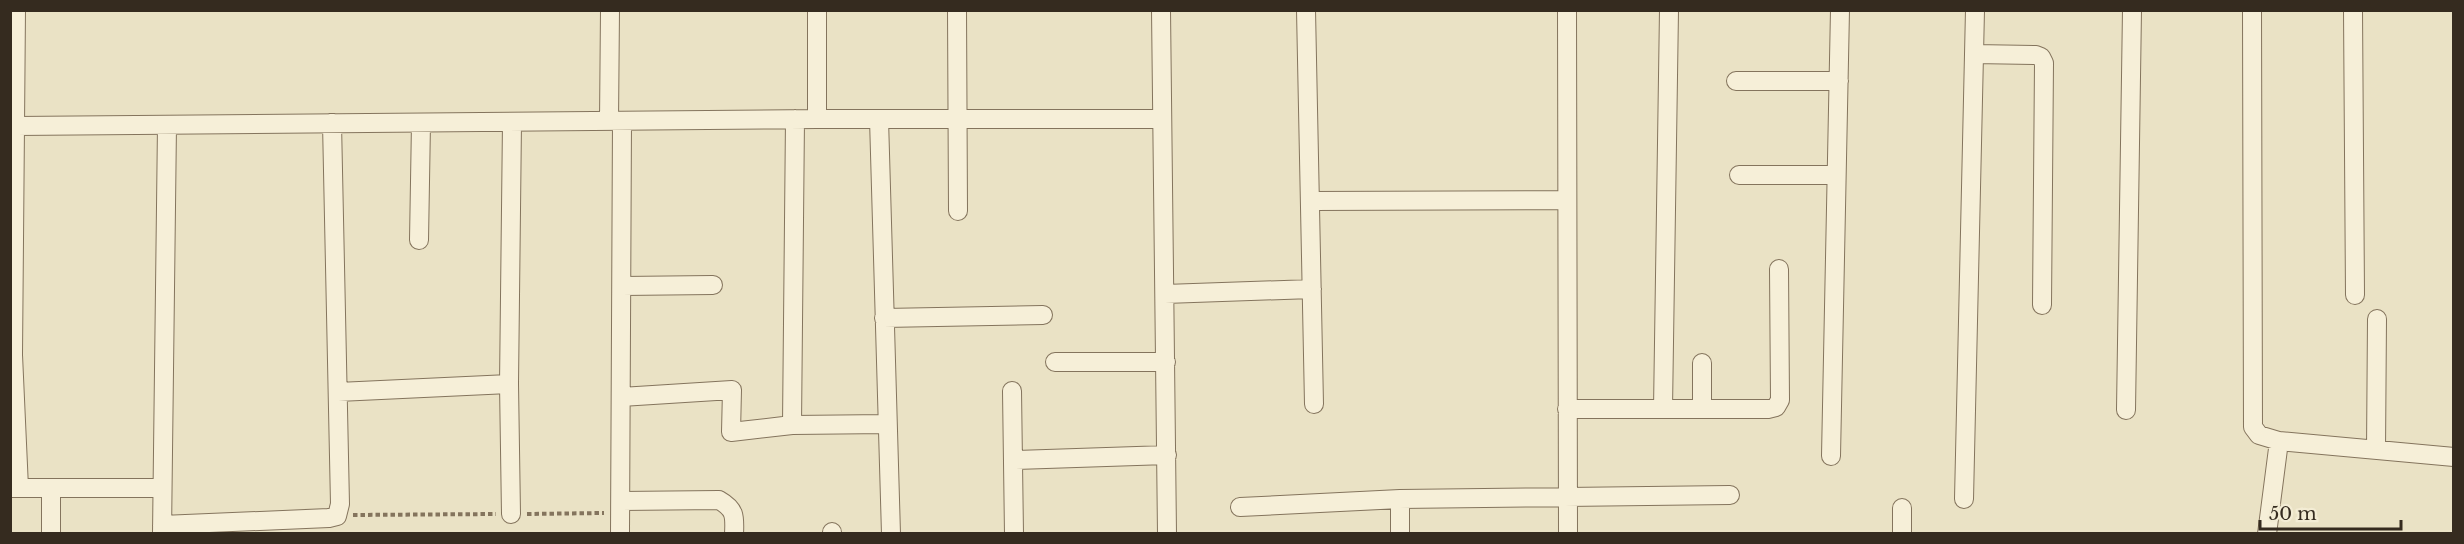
<svg xmlns="http://www.w3.org/2000/svg" width="2464" height="544" viewBox="0 0 2464 544" font-family="'Libre Baskerville',serif">
	<style>
		.lines { fill: none; stroke-linecap: round; stroke-linejoin: round }
		.minor-casing { stroke: #84745d; stroke-width: 20 }
		.path { stroke: #84745d; stroke-width: 4; stroke-dasharray: 4.5 3; stroke-linecap: butt }
		.minor { stroke: #f6efd8; stroke-width: 18 }
	</style>
	<rect width="100%" height="100%" fill="#eae2c5"/>
	<g class="lines">
		<defs>
			<path id="minor" d="M16,10L13,355L19,488
				M817,10V119
				M957,10L958,211
				M1161,10L1167,534
				M1306,10L1314,404
				M1567,10L1568,534
				M2252,10L2253,427L2259,435L2279,441L2454,457
				M2353,10L2355,295
				M1974,54L2036,55L2041,57L2044,63L2042,305
				M1736,81H1839
				M879,119L891,534
				M609,121L610,10
				M16,126L817,119H1162
				M1739,175H1836
				M1312,201L1567,200
				M419,240L421,123
				M622,286L713,285
				M1165,294L1312,289
				M884,318L1043,315
				M1055,362H1166
				M1702,363V409
				M1012,391L1014,534
				M338,392L509,384
				M621,397L732,390L731,432L792,425L887,424
				M1567,409H1768L1776,407L1780,400L1779,269
				M1663,409L1669,10
				M2126,410L2132,10
				M792,425L795,119
				M2376,450L2377,319
				M1831,456L1840,10
				M1013,460L1167,455
				M10,488H161
				M51,488V534
				M1400,499V534
				M1964,499L1975,10
				M621,501L719,500C735,509 735,516 734,534
				M1240,507L1400,499L1730,495
				M1902,508V534
				M511,514L509,384L512,122
				M162,525L329,518L337,516L340,504L332,123
				M162,534L167,125
				M620,534L622,121
				M832,534V532
				M2267,534L2279,441"/>
		</defs>
		<use href="#minor" class="minor-casing"/>
		<path class="path" d="M527,514L604,513
			M353,515L496,514"/>
		<use href="#minor" class="minor"/>
	</g>
	<rect width="2464" height="544" fill="none" stroke="#352b1f" stroke-width="24"/>
	<path d="M2260 520v9h141v-9" fill="none" stroke="#352b1f" stroke-width="3"/>
	<text x="2269" y="520" font-size="18" fill="#352b1f" stroke="#f3ecd4" stroke-width="4.5" paint-order="stroke">50 m</text>
</svg>
